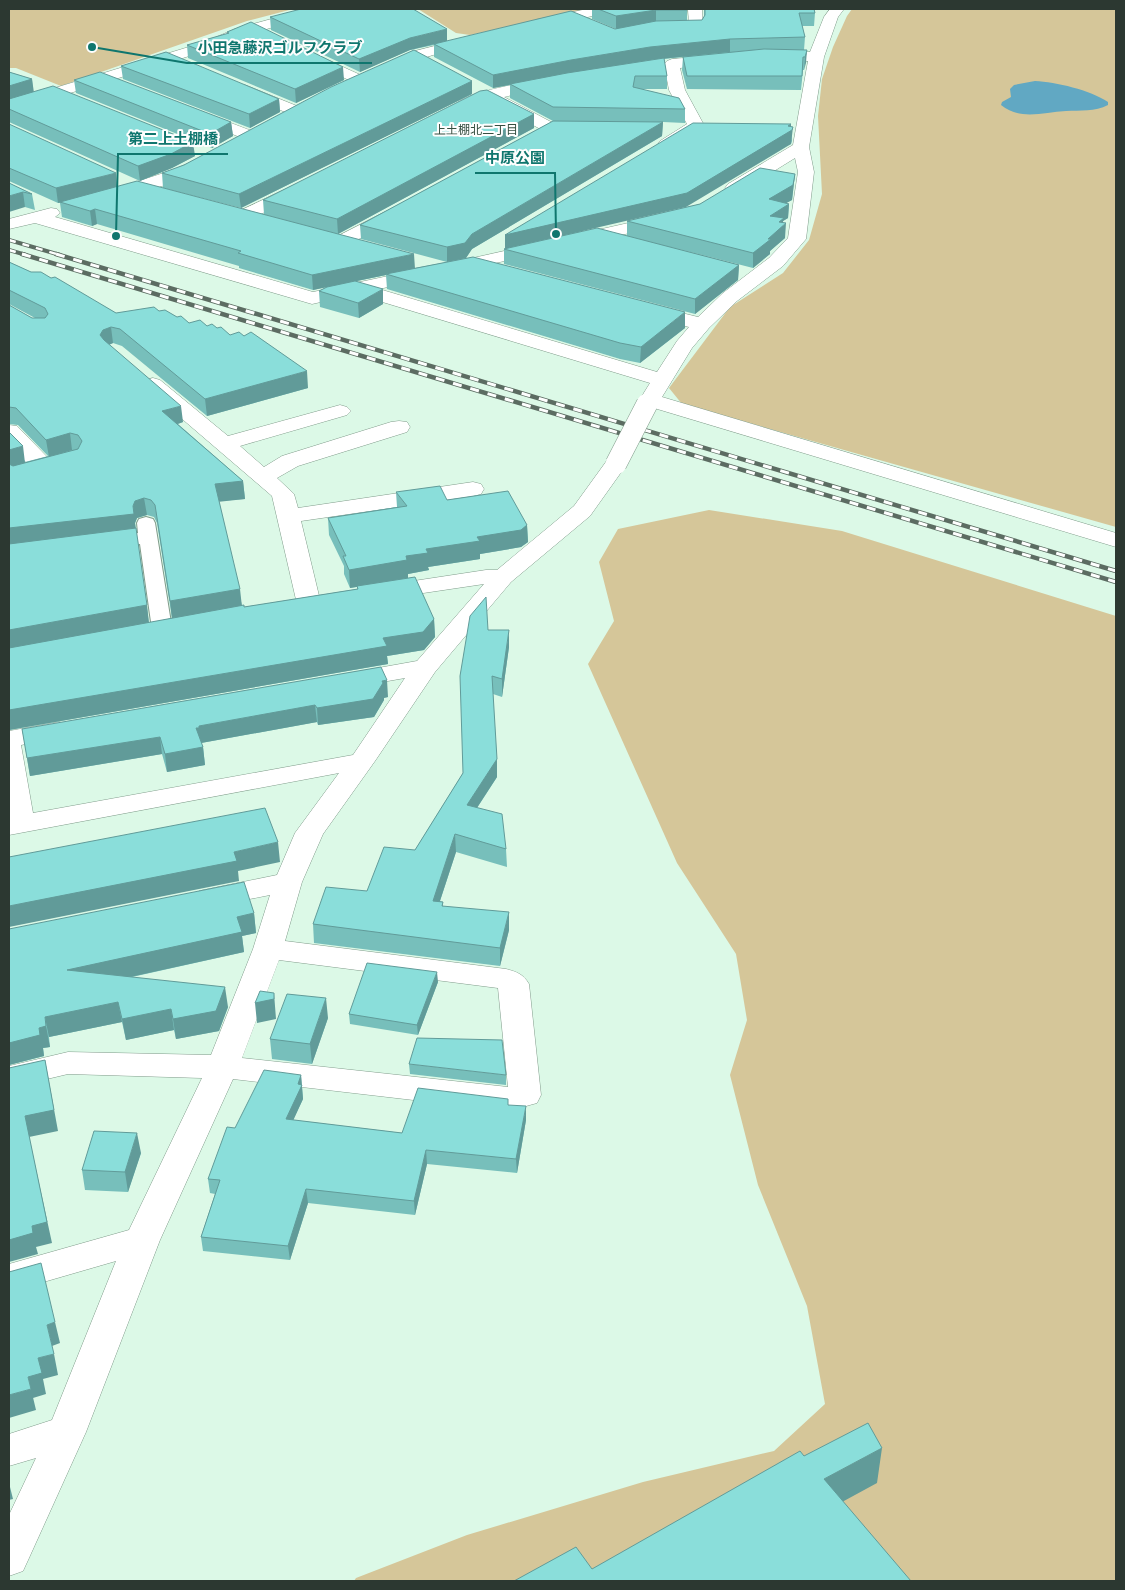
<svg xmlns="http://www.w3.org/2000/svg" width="1125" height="1590" viewBox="0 0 1125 1590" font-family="Manrope,'Noto Sans JP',sans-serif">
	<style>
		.green { fill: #d5c699 }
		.water { fill: #61a8c3 }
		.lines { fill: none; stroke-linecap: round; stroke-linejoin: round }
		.service-casing { stroke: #819c8b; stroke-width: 2 }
		.minor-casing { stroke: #819c8b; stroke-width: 1 }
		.service { fill: #fff; fill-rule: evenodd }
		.minor { fill: #fff; fill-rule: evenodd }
		.rail-far1-casing { stroke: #5c6c62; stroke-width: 4 }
		.rail-casing { stroke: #5c6c62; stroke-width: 4.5 }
		.rail-far1 { stroke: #fefefe; stroke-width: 2.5; stroke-dasharray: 7; stroke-linecap: butt }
		.rail { stroke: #fefefe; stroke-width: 3; stroke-dasharray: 9; stroke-linecap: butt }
		.minor-bridge-casing { stroke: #819c8b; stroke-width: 22; stroke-linecap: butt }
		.minor-bridge { stroke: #fff; stroke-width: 21 }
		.wall { fill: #77bfbb; fill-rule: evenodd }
		.shaded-wall { fill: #619b99 }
		.building { fill: #8adeda; stroke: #619b99 }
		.labels { text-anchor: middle; stroke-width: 4; stroke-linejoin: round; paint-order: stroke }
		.far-neighbourhood-label { font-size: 12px; fill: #364e40; stroke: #fefefe }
		.leader { fill: none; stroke: #0f766e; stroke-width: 2 }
		.callout-dot { fill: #0f766e; stroke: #fefefe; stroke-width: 2 }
		.callout-label { font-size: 15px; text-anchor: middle; font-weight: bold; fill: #0f766e; stroke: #fefefe; stroke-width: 4; stroke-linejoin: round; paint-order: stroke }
	</style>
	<rect width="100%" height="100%" fill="#dcf9e7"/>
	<path class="green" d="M9,9H293L247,21L61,86L16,68H9Z
		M418,9H590L470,35L456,33Z
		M852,9H1116V527L682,404L669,388L730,307L783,273L809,240L822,194L818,116L822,79L833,47L847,16Z
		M709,510L842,531L1116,616V1581H354L356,1578L467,1535L643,1482L774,1451L825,1404L807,1306L758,1185L730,1075L747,1020L736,954L677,863L588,664L614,621L599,562L618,529Z"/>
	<path class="water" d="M1035,81C1056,82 1090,90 1108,102V105C1095,112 1080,110 1066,111C1043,112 1021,121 1001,105L1002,102L1011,97L1010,89L1014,85Z"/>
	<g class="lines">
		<defs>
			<path id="service" d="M146,517L153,519L155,523L172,629L169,633L162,635L155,633L152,629L140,544L107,548L100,546L98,542L100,538L138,533L137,523L139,519Z"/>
			<path id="minor" d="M308,9H330L328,12L245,35L215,48L9,112V102L205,42L235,29Z
				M587,9H613L611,12L541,27L536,26L534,23L536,20Z
				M688,9H702L703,28L701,31H662L660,28L662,25L689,24Z
				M830,9H844L838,17L824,57L809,147L814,172L806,239L783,266L737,301L709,328L692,348L662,397L1116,533V547L654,408L647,410L640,408L637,404L650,383L356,294L312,304L35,223L9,229V219L51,208L57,209L60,213L55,217L313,292L473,258L664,215L670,216L673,220L670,224L379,289L657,372L677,341L689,327L642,315L639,311L642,307L649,305L698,317L723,293L769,258L788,238L798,172L795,158L740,192L734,193L728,192L725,188L728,184L793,145L808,61L770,60L765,59L763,56L765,53L770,52H810L824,17Z
				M470,37L475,38L477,41L475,44C451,50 427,55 405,66C397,70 391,73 383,71L380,68L383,65L411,52Z
				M310,52L365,77L368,80L365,83H355L305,59L303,56L305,53Z
				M719,55L724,57L727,60L724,63L680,68L685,90L704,125L672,147H660L658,144L660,141L687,124L669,90L664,64L667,61L672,59Z
				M547,78L552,80L555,83L552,86L504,97L553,123L589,125L591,128L589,131H544L494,104L493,100L463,110L457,108L455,105C464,92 529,82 547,78Z
				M245,85L302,108L304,111L302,114H290L239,93L237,90L239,87Z
				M197,110L257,133L259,136L257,139H245L191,118L189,115L191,112Z
				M196,160L202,161L204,165C195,178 132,196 114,200L108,199L105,195L108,191L173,170Z
				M297,184L303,185L306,189L303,193L249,220L243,221L237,220L234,216L237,212Z
				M393,208L399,209L402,213L399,217L346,246L340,247L334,246L331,242L334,238Z
				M153,378L160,380L228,436L340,405L347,407L351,411L347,415L240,446L264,467L282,456L391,422L399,421L407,422L410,427L407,432L298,466L277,478L294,494L298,508L473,482L481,484L484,489L481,494L473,496L301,521L321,604L318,609L309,611L300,609L297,604L272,496L146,388L143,384L146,380Z
				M9,425L17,426L51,461L54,466L51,471C32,475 21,456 9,443Z
				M616,457L624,459L627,464L590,516L511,582L435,672L375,761L323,834L302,882L285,941L506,969C517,972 523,974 529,984L541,1095L537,1103L508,1111L233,1079L160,1240L86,1432L29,1558L23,1571L9,1576V1515L36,1458L9,1466V1434L52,1420L116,1261L9,1292V1264L129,1230L202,1078L68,1074L9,1088V1066L68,1052L211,1055L253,949L270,895L209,907L199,905L194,898L199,891L277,875L295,833L339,773L9,835V731L59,722L68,724L72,730L68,736L21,745L33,813L353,755L405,678L348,688L339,685L335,680L339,675L417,661L484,584L383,599L374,597L371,592L374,587L486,570H497L574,506L608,459ZM279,960L498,988L508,1087L242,1058Z"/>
		</defs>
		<use href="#service" class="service-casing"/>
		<use href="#minor" class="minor-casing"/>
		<use href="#service" class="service"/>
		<use href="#minor" class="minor"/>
		<defs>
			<path id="rail-far1" d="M9,240L60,255
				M9,250L26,255"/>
			<path id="rail" d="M22,254L1116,582
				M56,254L1116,571"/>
		</defs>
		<use href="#rail-far1" class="rail-far1-casing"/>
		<use href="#rail" class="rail-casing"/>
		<use href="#rail-far1" class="rail-far1"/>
		<use href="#rail" class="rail"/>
		<defs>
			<path id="minor-bridge" d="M616,464L647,404"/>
		</defs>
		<use href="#minor-bridge" class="minor-bridge-casing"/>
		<use href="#minor-bridge" class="minor-bridge"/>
	</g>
	<path class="wall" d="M592,9H687V21L702,20L704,17V9H814L815,13L814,26H802L805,37L804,50H807L804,70H803L801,90L687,89L682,70L683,57L664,59L667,76V89H642L685,109V123L663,122L662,136L472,249L466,258L685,328L640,363L620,359L387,289L386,275L357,281L383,304L359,318L320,307L319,291L326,287L313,290L239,268V266L97,224L92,226L62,217L60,203H58L9,181V124L117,187L264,214L263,200L534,114V128L338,234L415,268L447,262L361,239L360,225L553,121L510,98V85L493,88L434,57V45L410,50L360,72L271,30L270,17L447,41L616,29L592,19Z
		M227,32L344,80L296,103L188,58L187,45L227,34Z
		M121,66L279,99L280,112L250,128L123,79Z
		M9,72L32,79L33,92L195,156L172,168L140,181L9,122Z
		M74,80L231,122L233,136L212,148L76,93Z
		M472,81V94L241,208L163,188L162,173Z
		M791,127L792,141L791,144L580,232L627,236V221L700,204L795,174L792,200L786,203L789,204L788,218L783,221L785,238L770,251V254L753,268L667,246L739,265L738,280L695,314L504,264V249H505V235Z
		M9,183L32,194L35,210L25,207Z
		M9,262L31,272L51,278L116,313L159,311L189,323L207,326L217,328L230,335L308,388L207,416L122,346L113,343L109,345L183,422L178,424L243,481L245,499L219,501L242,606L244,607L357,589V587L350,588L344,574V566L329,535L328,518L397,507L396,492L447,500L527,525L528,542L521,547L480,554V559L428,567L429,570L408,574V578L434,619L435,637L424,650L387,656L388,664L9,730V432L25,462L48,456L18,425L9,424V305L32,318H35L9,304ZM147,515L154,517L157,523L172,618L149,623L135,523L137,518Z
		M488,630L509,647L502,697L493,694L497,777L477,808L506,849L507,867L456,852L440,901L443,902V906L509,930L500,966L314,943L313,924L367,891L415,850L463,773Z
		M388,697L384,698V700L374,717L318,725L317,722L201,743L203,747L205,765L167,772L162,754L30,776L22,729Z
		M254,913L256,933L242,936L244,952L132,977L228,1007L219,1031L176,1039L174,1030L126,1040L122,1022L49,1037L50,1047L43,1048L44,1056L9,1065V929Z
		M438,982L418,1035L350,1024L349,1014Z
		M328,1018L312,1064L272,1059L270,1039Z
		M409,1064L506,1075V1085L410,1074Z
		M301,1075L303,1099L293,1120L402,1133L508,1105L526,1120L517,1173L427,1164L415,1215L308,1203L290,1260L203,1251L201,1237L215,1194L210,1193L208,1179L235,1128Z
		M141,1153L128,1192L85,1190L82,1170Z"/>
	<path class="shaded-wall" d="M656,10V22L616,29V16Z
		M447,29V41L410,50L360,72L359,59L410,38Z
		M730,39V52L650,60L571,73L493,88V75L571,60L650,47Z
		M807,50L806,63L804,70L805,57Z
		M343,67L344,80L296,103L295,89Z
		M32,79L34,93L9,100V86Z
		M472,81V94L241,208L239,194Z
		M279,99L280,112L250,128L249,114Z
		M534,114V128L338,234L337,219Z
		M231,122L233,136L212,148L210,134Z
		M663,122L662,136L472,249L466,258L447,262V247L472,234Z
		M791,124V131L793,127L791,144L686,207L505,249V235L788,126Z
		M193,142L195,156L172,168L140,181L138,166Z
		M116,173L117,188L58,203L56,188Z
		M795,174L792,200L768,213L769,199Z
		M23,192L25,207L9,212V196Z
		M789,204L788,218L783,221V226L786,223L785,238L770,251V254L753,268V253L768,239L770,216Z
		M95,209L97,224L92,226L90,211Z
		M414,254L415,269L386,274V275L313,290L312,275Z
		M739,265L738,280L695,314V299Z
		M383,289V304L359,318L358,303Z
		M685,312V328L640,363L641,347Z
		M111,327L113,343L106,346L100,335L103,330Z
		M307,371L308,388L207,416L205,399Z
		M181,406L183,422L165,428L162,411Z
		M70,433L72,450L49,457L46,440Z
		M23,446L25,463L9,468V450Z
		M243,481L245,499L217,502L215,484Z
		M144,498L147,515L137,518L135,523L136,531L9,546V528L133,506L135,501Z
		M527,525L528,542L521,547L480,554V559L428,567L429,570L408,574V578L350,588L349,570L406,556L426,549Z
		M240,589L242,607L172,619L170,601Z
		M147,605L149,624L9,649V630Z
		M434,619L435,637L424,650L387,656L388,664L9,730V710L383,638Z
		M509,630V647L502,697V679Z
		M387,680L388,697L384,698V700L374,717L318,725L317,708L382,681Z
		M315,705L317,722L201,743L196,728L199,726Z
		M160,737L162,754L30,776L27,758Z
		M203,747L205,765L167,772L165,754Z
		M497,759V777L467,823V805Z
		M455,834L456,852L434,919L433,901Z
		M278,842L280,862L238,871L239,881L9,927V906L234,852Z
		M509,912V930L500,966V948Z
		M254,913L256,933L242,936L244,952L71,990L67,970L237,917Z
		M437,972L438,982L418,1035L417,1025Z
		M225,987L228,1007L219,1031L176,1039L173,1019Z
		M274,993L276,1019L257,1023L255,1003Z
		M326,998L328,1018L312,1064L310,1044Z
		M118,1002L122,1022L49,1037L45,1017Z
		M171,1009L174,1030L126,1040L122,1019Z
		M46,1026L50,1047L43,1048L44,1056L9,1065V1043L39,1028Z
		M45,1060L58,1131L29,1137L52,1243L36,1247L38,1254L9,1262V1240L32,1226L25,1116Z
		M301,1075L303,1099L287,1134L286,1119Z
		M526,1106V1120L517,1173L516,1159Z
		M137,1133L141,1153L128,1192L125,1172Z
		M426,1150L427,1164L415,1215L414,1201Z
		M306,1189L308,1203L290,1260L288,1246Z
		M55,1322L60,1343L52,1346L47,1325Z
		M54,1354L58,1375L43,1379L46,1394L33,1398L28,1377L38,1358Z
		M31,1389L36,1410L9,1418V1395Z
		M882,1448L877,1483L820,1514L824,1479Z
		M9,1483L13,1499L9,1500Z"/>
	<path class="building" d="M301,9H413L447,29L410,38L359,59L270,17Z
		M598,9H687V10H656L616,16Z
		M705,9H814L815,13H799L805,37L730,39L650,47L571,60L493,75L434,44L571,11L615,29L656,21L702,20L705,15Z
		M251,22L343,67L295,89L187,45L229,33L227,32Z
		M764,49L807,50L805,57H803L802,76H687L683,57Z
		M414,50L472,81L239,194L162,173L184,165L331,87Z
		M166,52L279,99L249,114L121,66Z
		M664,58L667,76H635L633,87L679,98L685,109L553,107L510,84L567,73Z
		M9,72L32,79L9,86Z
		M100,72L231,122L210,134L74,80Z
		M53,86L193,142L171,154L138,166L9,109V99Z
		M487,90L534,114L337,219L263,200L480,91Z
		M553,121L663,122L472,234L465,243L447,247L360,225Z
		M693,123L791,124L788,126L793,127L792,130L687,193L505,235Z
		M9,124L116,173L56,188L9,168Z
		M760,168L795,174L793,185L769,199L789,204L770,216L784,218L779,222L786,223L768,239H771L753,253L627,221L700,204Z
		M137,181L414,254L312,275L238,253L241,251L95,209L90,211L60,202Z
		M9,183L32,194L23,192L9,196Z
		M597,228L739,265L695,299L504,249Z
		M473,257L685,312L641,347L620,343L386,274Z
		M9,262L31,272H41L51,278L55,277L116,313L154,307L159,311L165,310L177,317L181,316L189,323L200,320L207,326L212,324L217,328L221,327L230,335L239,332L244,336L251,332L307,371L205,399L120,329L111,327L103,330L100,335L104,340L181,406L162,411L243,481L215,484L240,589L170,601L155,505L151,500L144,498L135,501L133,506L134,514L9,528V464L13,466L78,449L82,441L78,435L70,433L46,440L16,408L9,407V305L32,318H45L48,314L45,308L9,290Z
		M355,281L383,289L358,303L319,291L327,287Z
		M9,432L23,446L9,450Z
		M440,486L447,500L508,491L527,525L521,530L477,537L480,541L426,549L428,553L406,556L407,560L349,570L343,556H346L328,518L407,506L396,492Z
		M136,528L147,605L9,630V544Z
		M415,577L434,619L423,632L383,638L387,646L9,710V648L244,605V607L358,589L357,586Z
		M486,597L488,630H509L502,679L492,676L497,759L467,805L502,814L506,849L455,834L433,901L443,902L442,906L509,912L500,948L313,924L326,887L367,891L384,847L415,850L463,773L460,676L470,616Z
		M381,667L387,680L382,681L383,683L373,699L317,708L315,705L199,726V728H196L203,747L165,754L160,737L27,758L22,729Z
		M265,808L278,842L234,852L237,861L9,906V857Z
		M244,882L254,913L237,917L242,932L67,970L225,987L216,1011L173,1019L171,1009L122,1019L118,1002L45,1017L46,1026L39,1028L40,1035L9,1043V929Z
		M367,963L437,972L417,1025L349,1014Z
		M260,991L274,993V999L255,1003Z
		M287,994L326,998L310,1044L270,1039Z
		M417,1038L502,1040L506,1075L409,1064Z
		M45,1060L54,1110L25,1116L47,1222L32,1226L33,1233L9,1240V1068Z
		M264,1070L301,1075L298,1084L302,1085L286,1119L402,1133L418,1088L508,1099V1105L526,1106L516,1159L426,1150L414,1201L306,1189L288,1246L201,1237L220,1180L208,1179L227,1127L235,1128Z
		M94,1131L137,1133L125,1172L82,1170Z
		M41,1263L55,1322L47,1325L54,1354L38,1358L42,1373L28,1377L31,1389L9,1395V1272Z
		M868,1423L882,1448L824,1479L911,1581H514L576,1547L592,1569L800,1451L804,1456Z"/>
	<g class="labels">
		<g class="far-neighbourhood-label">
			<text x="476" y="134">上土棚北二丁目</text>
		</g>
	</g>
	<path class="leader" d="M92 47L187 63H372M116 236L118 154H228M556 234L555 173H475"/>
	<g class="callout-dot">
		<circle cx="92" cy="47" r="5"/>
		<circle cx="116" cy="236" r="5"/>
		<circle cx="556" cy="234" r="5"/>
	</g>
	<g class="callout-label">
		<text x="280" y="53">小田急藤沢ゴルフクラブ</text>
		<text x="173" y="144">第二上土棚橋</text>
		<text x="515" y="163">中原公園</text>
	</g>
	<rect width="1125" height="1590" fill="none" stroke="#2c3831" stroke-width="20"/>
</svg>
